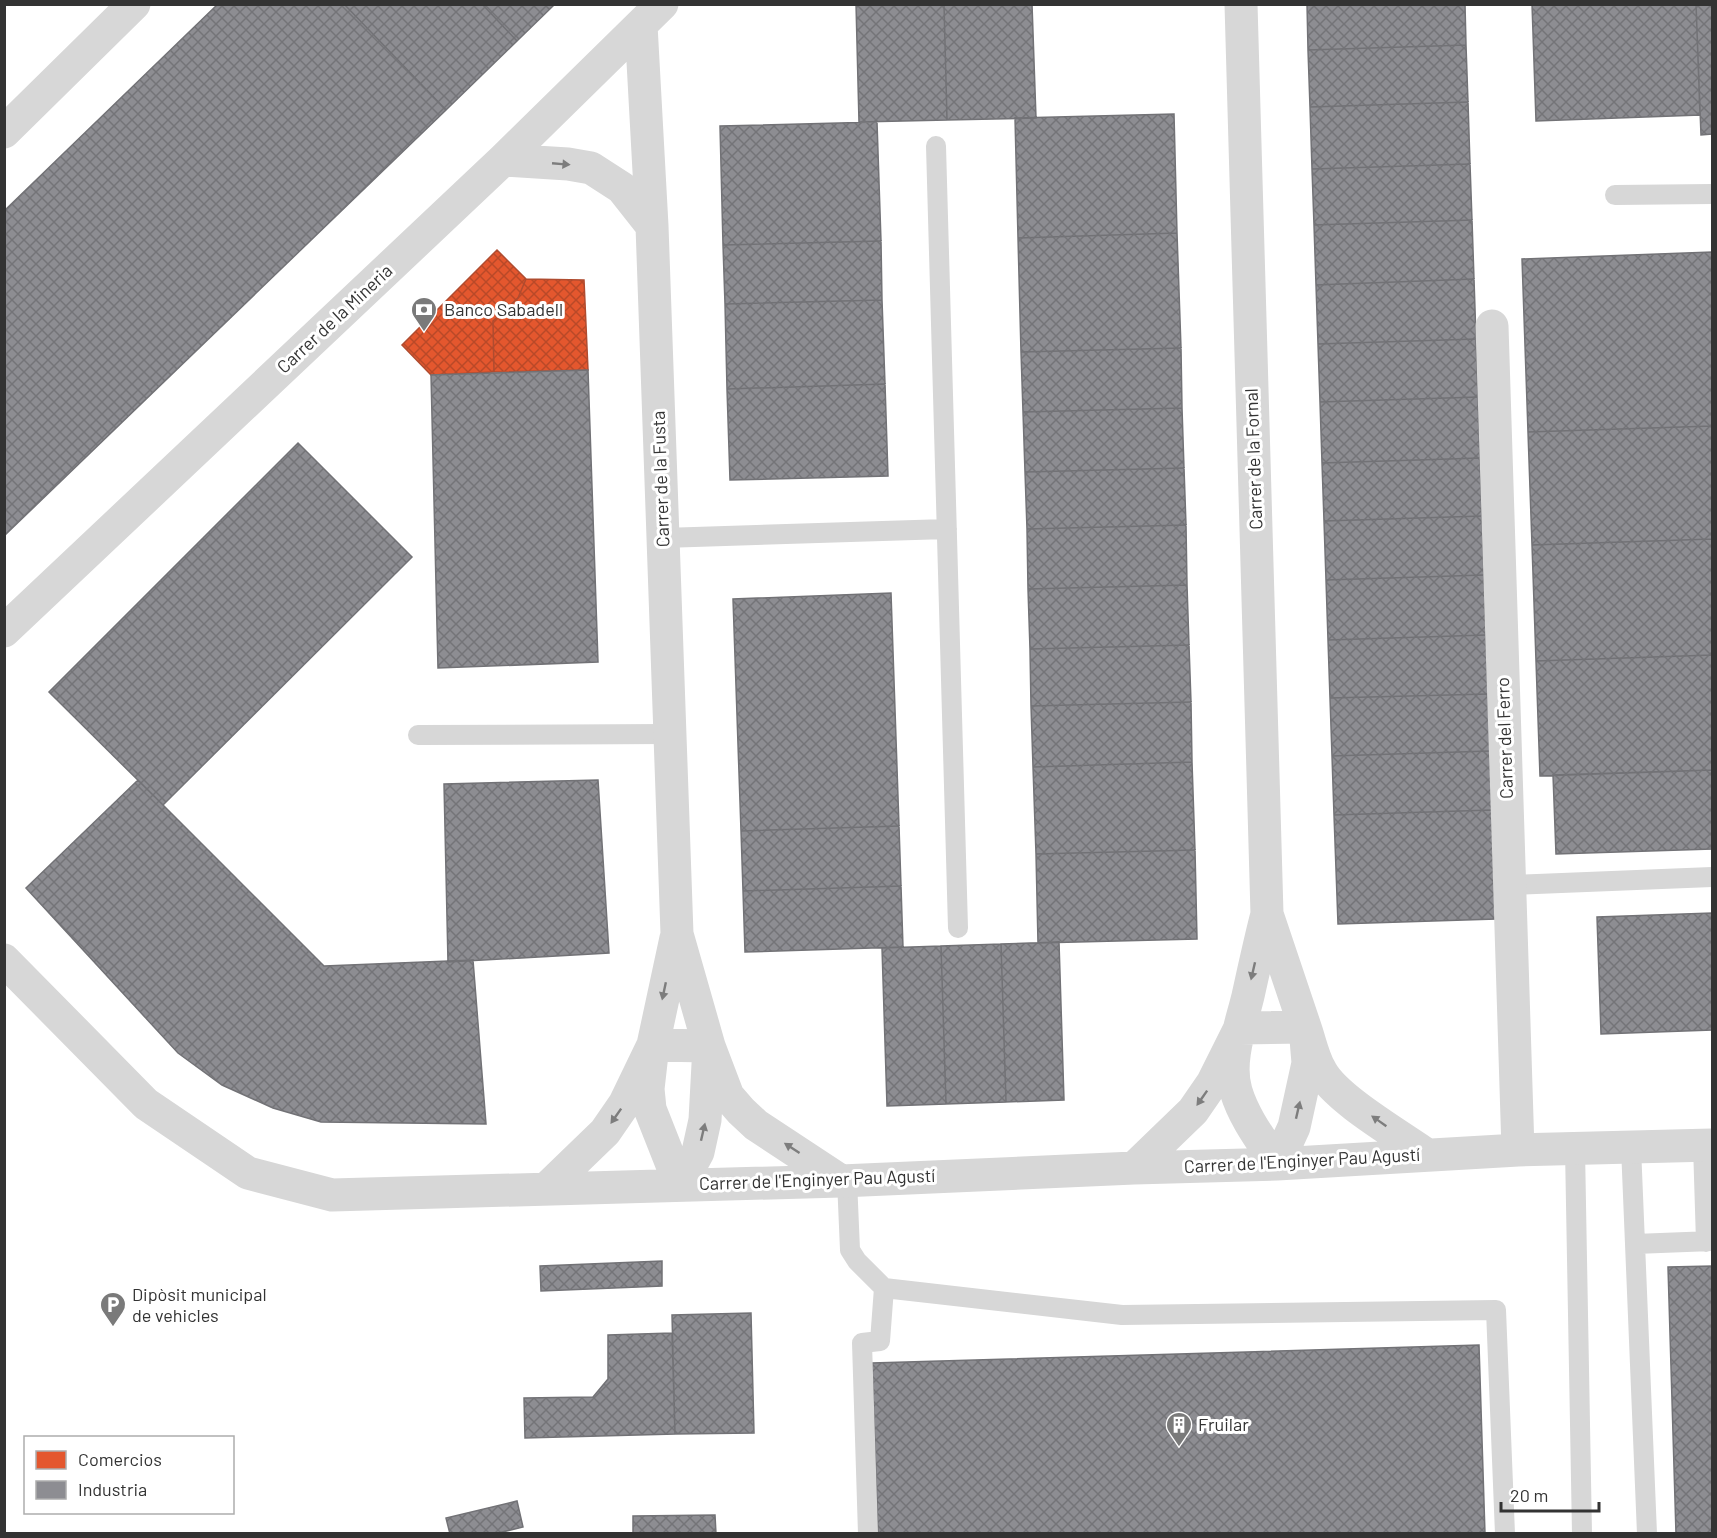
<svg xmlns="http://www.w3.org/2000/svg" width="1717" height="1538" viewBox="0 0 1717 1538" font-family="Barlow,sans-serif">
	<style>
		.shops { fill: url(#shops-cross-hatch); stroke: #af4c30; stroke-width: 1.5 }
		.industry { fill: url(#industry-cross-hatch); stroke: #727276; stroke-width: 1.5 }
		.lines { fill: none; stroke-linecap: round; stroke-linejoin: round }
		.lane { stroke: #d7d7d7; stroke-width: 20 }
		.street { stroke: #d7d7d7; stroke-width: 33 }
		.oneway { fill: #7d7d7d }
		.labels { text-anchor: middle; stroke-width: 6; stroke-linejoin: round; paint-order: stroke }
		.poi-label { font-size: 18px; fill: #333; stroke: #fff; text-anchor: start }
		.street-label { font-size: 18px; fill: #333; stroke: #fff }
	</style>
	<defs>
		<pattern id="shops-cross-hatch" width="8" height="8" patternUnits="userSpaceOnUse" patternTransform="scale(1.5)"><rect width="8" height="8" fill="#e4572e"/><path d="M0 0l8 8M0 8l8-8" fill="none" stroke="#b94928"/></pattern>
		<pattern id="industry-cross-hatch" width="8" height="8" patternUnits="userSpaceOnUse" patternTransform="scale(1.5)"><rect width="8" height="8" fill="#8d8d92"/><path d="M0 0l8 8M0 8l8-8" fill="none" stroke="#747478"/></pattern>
	</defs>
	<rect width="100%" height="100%" fill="#fff"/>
	<path class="shops" d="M497,250L526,279L518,298L493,321L494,372L431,375L402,345Z
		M526,279L584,280L588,370L494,372L493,321L518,298Z"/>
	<path class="industry" d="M218,4H344L446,110L4,536V211Z
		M344,4H482L517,41L446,110Z
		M482,4H555L517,41Z
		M856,4H944L947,120L859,122Z
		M944,4H1032L1036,118L947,120Z
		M1307,4H1465L1466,45L1308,50Z
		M1532,4H1696L1700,115L1536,121Z
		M1696,4H1712V134L1701,135Z
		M1466,45L1468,102L1310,107L1308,50Z
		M1468,102L1470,164L1312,169L1310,107Z
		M1174,114L1177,233L1018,238L1015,118Z
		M877,122L881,241L723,245L720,126Z
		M1470,164L1472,220L1314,225L1312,169Z
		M1472,220L1474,279L1316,285L1314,225Z
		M1177,233L1181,348L1021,352L1018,238Z
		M881,241L882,300L725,304L723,245Z
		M1712,252V426L1528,432L1522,259Z
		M1474,279L1476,339L1318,344L1316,285Z
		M882,300L885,384L727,389L725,304Z
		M1476,339L1478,397L1320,402L1318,344Z
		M1181,348L1182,408L1023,412L1021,352Z
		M588,370L598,662L438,668L431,375Z
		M885,384L888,476L730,480L727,389Z
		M1478,397L1480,458L1322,463L1320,402Z
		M1182,408L1184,468L1025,472L1023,412Z
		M1712,426V539L1532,545L1528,432Z
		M298,443L412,557L163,805L49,692Z
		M1480,458L1482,516L1324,521L1322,463Z
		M1184,468L1186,525L1027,529L1025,472Z
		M1482,516L1484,575L1326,580L1324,521Z
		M1186,525L1187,585L1028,589L1027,529Z
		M1712,539V655L1536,661L1532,545Z
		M1484,575L1486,635L1328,640L1326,580Z
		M1187,585L1189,645L1030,649L1028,589Z
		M891,593L899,826L741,831L733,599Z
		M1486,635L1488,694L1330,698L1328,640Z
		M1189,645L1191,702L1031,706L1030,649Z
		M1712,655V770L1540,776L1536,661Z
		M1488,694L1490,751L1332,756L1330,698Z
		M1191,702L1192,762L1033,767L1031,706Z
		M1490,751L1492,810L1334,815L1332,756Z
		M1192,762L1195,850L1036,854L1033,767Z
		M1712,770V849L1556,854L1553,775Z
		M138,780L324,966L473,960L486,1124L321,1122L273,1108L222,1085L178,1053L26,888Z
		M598,780L609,953L448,962L444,784Z
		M1492,810L1496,919L1338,924L1334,815Z
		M899,826L901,886L743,891L741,831Z
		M1195,850L1197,939L1038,943L1036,854Z
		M901,886L903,947L745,952L743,891Z
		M1712,913V1030L1601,1034L1597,917Z
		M1059,942L1064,1100L1006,1102L1001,944Z
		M1001,944L1006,1102L946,1104L941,946Z
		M941,946L946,1104L887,1106L882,948Z
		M662,1261V1286L541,1291L540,1266Z
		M1712,1266V1534H1676L1668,1267Z
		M751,1313L754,1433L675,1434L672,1315Z
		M672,1333L675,1434L525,1438L524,1398L593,1397L608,1379V1335Z
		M1479,1345L1485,1534H878L872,1363Z
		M517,1501L523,1527L494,1534H450L446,1518Z
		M715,1515L716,1534H633V1516Z"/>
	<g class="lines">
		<path class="lane" d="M936,146L958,928
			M1615,195L1712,194
			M663,538L947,529
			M418,735L669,734
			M1510,885L1712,877
			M1703,1145L1706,1242
			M1631,1147L1647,1534
			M1575,1149L1582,1534
			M847,1180L850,1250L857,1261L884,1288L1122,1315L1496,1310L1505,1534
			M1635,1244L1712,1241
			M868,1534L862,1343L880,1341L884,1288"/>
		<path class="street" d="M1241,4L1267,914C1260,941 1254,969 1248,996C1241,1025 1227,1061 1236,1091C1244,1118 1262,1141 1277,1164
			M641,25L652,226L677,934L709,1046L705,1120L698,1152L680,1185
			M4,132L134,4
			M503,160L568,164L591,168L622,188L652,226
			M1492,326L1518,1150
			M4,631L503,160L662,4
			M1267,914L1305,1027L1308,1063L1294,1127L1277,1164
			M676,938L653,1045L648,1089L650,1109L680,1185
			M4,960L146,1104L248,1173L332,1195L841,1181L1134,1168L1277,1164L1518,1150L1712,1145
			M1134,1168L1193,1111L1213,1082L1240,1028L1305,1027C1310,1041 1313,1058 1321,1071C1336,1099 1399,1135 1427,1155
			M546,1189L605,1132L625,1103L653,1045L709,1046L728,1096L741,1111L756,1125L841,1181"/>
	</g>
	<defs><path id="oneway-solid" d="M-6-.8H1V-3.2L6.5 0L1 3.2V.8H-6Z" transform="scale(1.5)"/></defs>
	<g class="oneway">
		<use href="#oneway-solid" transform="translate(561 164) rotate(5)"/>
		<use href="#oneway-solid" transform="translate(1253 971) rotate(103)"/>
		<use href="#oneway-solid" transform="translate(664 991) rotate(102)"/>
		<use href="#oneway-solid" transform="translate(1202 1098) rotate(125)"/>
		<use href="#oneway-solid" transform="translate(1298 1110) rotate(-77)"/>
		<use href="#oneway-solid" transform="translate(616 1116) rotate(125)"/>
		<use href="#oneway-solid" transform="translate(1379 1121) rotate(-145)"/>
		<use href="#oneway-solid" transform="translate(703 1132) rotate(-77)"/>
		<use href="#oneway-solid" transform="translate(792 1148) rotate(-147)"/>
	</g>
	<defs>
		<symbol id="bank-pin" viewBox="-11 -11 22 30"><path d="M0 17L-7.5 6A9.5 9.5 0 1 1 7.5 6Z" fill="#7a7a7a" stroke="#fff"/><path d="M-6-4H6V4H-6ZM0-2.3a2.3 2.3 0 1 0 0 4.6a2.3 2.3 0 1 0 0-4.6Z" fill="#fff"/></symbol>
		<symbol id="parking-pin" viewBox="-11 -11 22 30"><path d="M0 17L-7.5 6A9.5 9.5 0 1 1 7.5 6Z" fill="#7a7a7a" stroke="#fff"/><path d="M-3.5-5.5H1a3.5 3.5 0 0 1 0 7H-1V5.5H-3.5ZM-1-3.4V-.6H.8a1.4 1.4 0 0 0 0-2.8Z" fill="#fff"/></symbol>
		<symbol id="building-pin" viewBox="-11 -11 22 30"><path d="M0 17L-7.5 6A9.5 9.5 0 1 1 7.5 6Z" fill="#7a7a7a" stroke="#fff"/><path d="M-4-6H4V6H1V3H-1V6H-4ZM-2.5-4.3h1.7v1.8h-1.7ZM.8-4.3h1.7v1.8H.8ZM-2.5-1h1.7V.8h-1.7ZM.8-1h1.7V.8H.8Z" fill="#fff"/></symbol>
	</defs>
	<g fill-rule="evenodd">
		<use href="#bank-pin" x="409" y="295" width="30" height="40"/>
		<use href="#parking-pin" x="98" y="1290" width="30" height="40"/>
		<use href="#building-pin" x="1164" y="1410" width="30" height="40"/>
	</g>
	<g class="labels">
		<g class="poi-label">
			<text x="444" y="316">Banco Sabadell</text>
			<text x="132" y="1301">Dipòsit municipal<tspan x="132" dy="21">de vehicles</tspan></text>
			<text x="1198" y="1431">Fruilar</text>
		</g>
		<g class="street-label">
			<text transform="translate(335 319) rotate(-43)" y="6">Carrer de la Mineria</text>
			<text transform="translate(1254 459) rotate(-92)" y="6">Carrer de la Fornal</text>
			<text transform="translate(661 479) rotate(-92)" y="6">Carrer de la Fusta</text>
			<text transform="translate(1505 738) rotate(-92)" y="6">Carrer del Ferro</text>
			<text transform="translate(1302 1161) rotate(-3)" y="6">Carrer de l'Enginyer Pau Agustí</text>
			<text transform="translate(817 1180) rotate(-2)" y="6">Carrer de l'Enginyer Pau Agustí</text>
		</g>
	</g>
	<rect width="1717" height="1538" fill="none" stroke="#333333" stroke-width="12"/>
	<rect x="24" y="1436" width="210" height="78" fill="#ffffff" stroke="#adadad" stroke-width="1.5"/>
	<rect x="36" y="1451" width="30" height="18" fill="#e4572e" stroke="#adadad" stroke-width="1.5"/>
	<text x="78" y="1466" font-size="18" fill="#333333">Comercios</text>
	<rect x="36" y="1481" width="30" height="18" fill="#8d8d92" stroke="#adadad" stroke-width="1.5"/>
	<text x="78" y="1496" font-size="18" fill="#333333">Industria</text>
	<path d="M1501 1502v9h98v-9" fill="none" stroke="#333333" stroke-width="3"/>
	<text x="1510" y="1502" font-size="18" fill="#333333" stroke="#ffffff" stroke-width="4.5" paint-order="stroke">20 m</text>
</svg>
